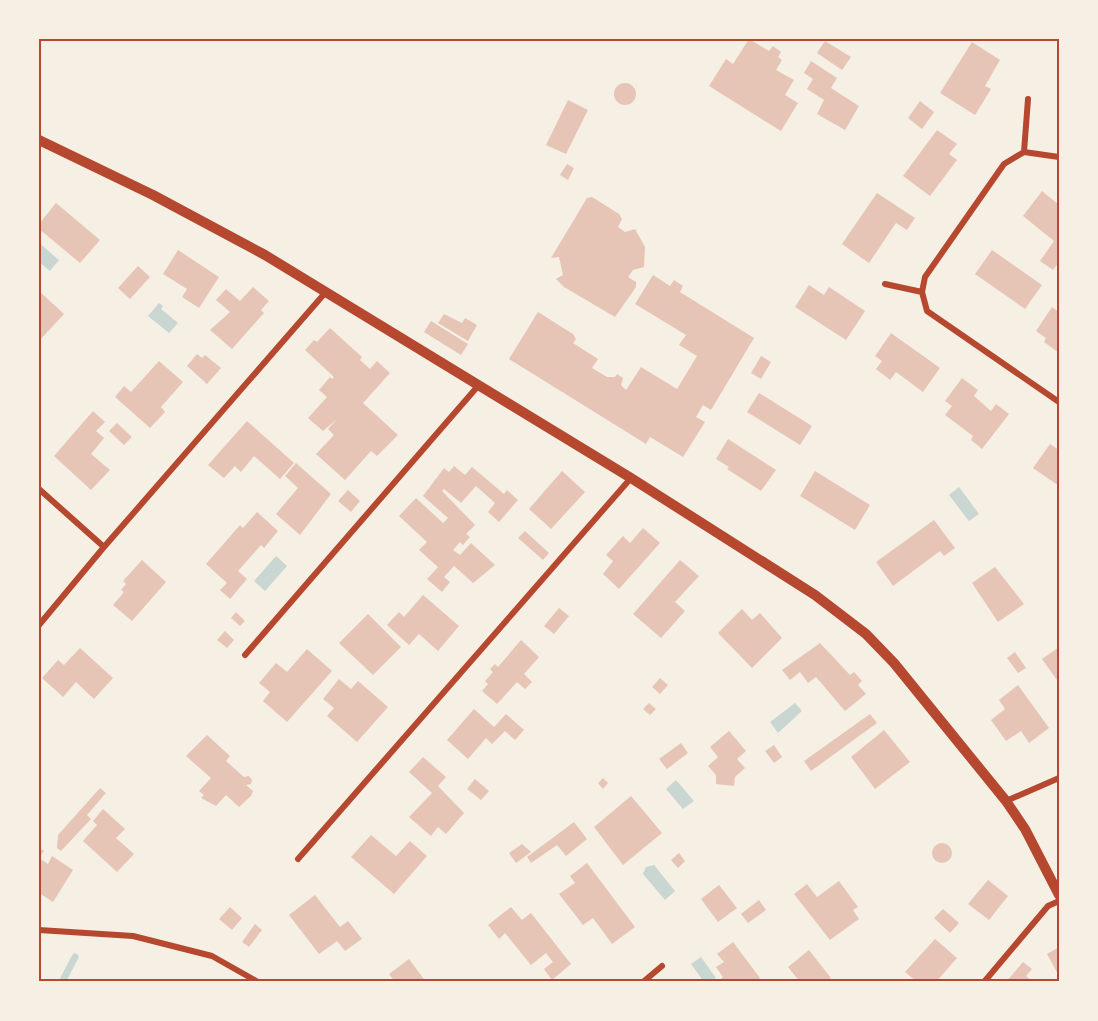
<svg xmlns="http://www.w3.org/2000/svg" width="1098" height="1021" viewBox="0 0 1098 1021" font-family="Poppins,sans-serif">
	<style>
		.water { fill: #c9d6d2 }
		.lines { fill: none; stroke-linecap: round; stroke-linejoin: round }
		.stream { stroke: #c9d6d2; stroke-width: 7 }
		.building { fill: #e6c5b7 }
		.minor { stroke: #b5482f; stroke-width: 6 }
		.tertiary { stroke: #b5482f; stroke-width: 10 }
		.neatline { fill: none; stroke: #b5482f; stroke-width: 2 }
	</style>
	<rect width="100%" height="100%" fill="#f6efe4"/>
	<path class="water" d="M39,243L59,260L50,271L39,262Z
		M159,303L163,306L161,309L178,323L169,333L148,316Z
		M959,487L979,514L969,521L949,495Z
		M276,556L287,566L265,591L254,581Z
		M795,703L802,711L778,733L770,722Z
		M676,780L694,801L683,809L666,789Z
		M654,865L675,891L665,900L643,874L646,867Z
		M701,957L716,978L704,982L691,964Z"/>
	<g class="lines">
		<path class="stream" d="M62,982L75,957"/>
	</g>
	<path class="building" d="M749,39L769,51L773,46L781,52L778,57L782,60L776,70L794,80L785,95L798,103L781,131L709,86L726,59L733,64Z
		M825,41L851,57L842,70L817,53Z
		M972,42L1000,60L985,86L991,89L975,115L940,93Z
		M811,61L837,78L831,88L859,106L845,130L817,114L824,100L807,89L813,79L804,73Z
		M614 94a11 11 0 1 1 22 0a11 11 0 1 1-22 0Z
		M568,100L588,110L566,154L546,145Z
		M920,101L934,112L922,129L908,118Z
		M937,130L957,144L949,154L957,160L930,196L903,176Z
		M567,164L574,168L568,180L560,175Z
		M1042,191L1059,205V262L1053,270L1040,261L1054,241L1023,216Z
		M877,193L915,218L907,230L896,223L869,263L842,244Z
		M592,197L619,214L622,219L618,227L625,232L635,229L645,247L644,267L633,270L628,277L636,282V287L615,317L564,287L556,279L563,275L559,257L551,258L587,198Z
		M56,203L100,240L80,263L39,229V224Z
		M178,250L219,277L199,308L182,297L187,289L163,274Z
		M992,250L1042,285L1025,309L975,274Z
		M138,266L150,277L130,299L118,288Z
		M653,275L670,286L674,280L683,286L680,292L754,338L711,410L703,405L696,417L705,422L683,457L650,437L646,444L509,359L538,312L573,334L576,339L573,343L598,359L592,368L607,377H615L617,374L623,378L621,385L626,390L641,367L677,389L697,356L679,345L686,335L635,304Z
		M809,285L824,295L829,287L865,311L846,340L795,307Z
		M253,287L269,301L261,310L264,313L232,349L210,330L230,312L216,300L226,289L240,301Z
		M39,291L64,314L39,341Z
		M1052,307L1059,312V353L1044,342L1046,338L1036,331Z
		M444,314L462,323L465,318L477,325L468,341L438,323Z
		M431,321L468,344L461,355L424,332Z
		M330,328L362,357L360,360L370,369L377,361L390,373L363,403L398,435L377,456L371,451L345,480L316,454L334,435L328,429L337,419L323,431L308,418L327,397L319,390L330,377L332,379L334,377L305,350L314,340L317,342Z
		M891,333L940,368L923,392L896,372L890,380L876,369L882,361L875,356Z
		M197,354L202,358L205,355L221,368L207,384L187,366Z
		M761,356L771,362L761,379L751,373Z
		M159,361L183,382L161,407L165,412L150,428L115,397L124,386L131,392Z
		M962,378L978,390L974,396L991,411L996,404L1009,414L982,449L971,440L973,436L945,415L952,406L945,401Z
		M759,393L812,426L800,445L747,412Z
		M93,411L105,422L96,431L104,438L91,454L110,470L91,490L54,456Z
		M247,421L294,463L280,479L254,456L241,472L235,466L224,478L208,465Z
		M117,423L132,437L124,445L109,431Z
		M728,439L776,470L761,491L727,469L729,467L716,459Z
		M1050,444L1059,450V486L1033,468Z
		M296,463L331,494L300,535L276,514L298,488L285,476Z
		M454,466L465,475L472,467L504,494L507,490L518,500L499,522L488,512L495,503L476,486L461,503L444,489L442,491L475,525L466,534L470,537L463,545L460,542L453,550L460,555L471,543L495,565L473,583L454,566L444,577L450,582L442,592L427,579L438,567L419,550L427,542L399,516L416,498L443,523L448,518L423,496L444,468L449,472Z
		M562,471L585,492L551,529L529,509Z
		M815,471L870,505L855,530L800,496Z
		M348,490L360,501L351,512L338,501Z
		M257,512L278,531L264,548L261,545L238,571L247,579L230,599L220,590L227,583L206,564L240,525L243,528Z
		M934,520L955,548L944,556L940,551L893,586L876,562Z
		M643,528L660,543L619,589L603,574L613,561L606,555L623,536L630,543Z
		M525,531L549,553L543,560L518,538Z
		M142,560L166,582L132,621L113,605L124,592L121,590L126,584L123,581Z
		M680,560L699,576L675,602L685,611L661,638L633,614Z
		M995,567L1024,604L998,622L972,583Z
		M423,595L459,626L438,651L419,634L409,645L387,625L399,612L404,617Z
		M559,608L569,616L554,634L544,626Z
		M742,609L752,620L760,613L782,638L752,668L718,633Z
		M236,612L245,621L240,626L231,618Z
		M368,614L401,647L373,675L339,643Z
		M225,631L234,640L227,648L217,640Z
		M521,640L539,657L524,674L532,682L525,689L517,682L497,704L482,691L488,684L485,681L493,672L490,669L495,664L498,667Z
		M820,643L850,675L854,672L862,681L858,685L866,694L845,711L816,677L808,683L800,672L790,680L782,670Z
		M1059,647V683L1042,659Z
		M80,648L113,678L94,699L76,682L63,697L42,678L58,660L64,665Z
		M307,649L332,671L287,722L263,701L270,692L259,683L276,663L287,672Z
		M1015,652L1026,668L1018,673L1007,658Z
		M660,678L668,685L660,694L652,687Z
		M339,679L351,689L358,681L388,707L357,742L327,716L334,708L323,699Z
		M1018,685L1049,728L1029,743L1021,731L1006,741L991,720L1005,709L999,700Z
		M649,703L656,709L650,715L643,709Z
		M474,709L494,727L506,714L524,730L515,740L505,731L492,744L486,738L468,759L447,740Z
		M870,714L877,723L811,771L804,761Z
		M884,730L910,762L875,789L851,757Z
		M729,731L746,751L737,759L745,768L735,777L734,786L716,784V775L708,766L718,757L710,747Z
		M207,735L230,756L226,761L244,777L249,776L252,780L251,784L246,785L253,791L251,796L239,807L226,795L216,806L201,798L204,795L199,791L211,778L186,756Z
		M681,743L688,753L667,769L659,759Z
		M774,745L782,757L774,763L765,751Z
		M423,757L446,777L438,786L464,813L446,834L438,827L431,836L409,817L432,793L409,772Z
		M603,778L608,783L603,789L598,783Z
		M475,779L489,791L481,800L467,789Z
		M100,788L106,793L87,815L91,819L61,851L57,848L58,835Z
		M631,796L662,833L623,865L594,827Z
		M103,809L125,829L116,838L134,854L117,872L83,841L97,825L93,821Z
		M574,822L587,839L566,856L557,845L531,863L527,857Z
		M371,835L396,856L410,841L427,856L394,894L351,857Z
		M932 853a10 10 0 1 1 20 0a10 10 0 1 1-20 0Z
		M522,844L531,852L516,863L509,853Z
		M39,848L44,851L39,858L48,864L52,856L73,870L53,902L41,894L39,897Z
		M679,853L685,861L678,868L671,860Z
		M587,863L635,927L612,944L593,918L583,925L559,894L575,883L570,876Z
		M988,880L1008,896L989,920L968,904Z
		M839,881L858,907L853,910L859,919L830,940L794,894L807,884L817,897Z
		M719,885L737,908L718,922L701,899Z
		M315,895L340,927L348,921L362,939L345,951L337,941L319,954L289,915Z
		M759,900L766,910L748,923L741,914Z
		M230,907L242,918L232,930L219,919Z
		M511,907L522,920L531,913L571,964L552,980L544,969L553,962L546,953L531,965L505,933L499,939L488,925Z
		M943,909L959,923L950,933L934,918Z
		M255,924L262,930L249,947L242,942Z
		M935,939L957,958L936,982H917L905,972Z
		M733,942L760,978L756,982H723L721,979L723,977L716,967L724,962L717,954Z
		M1059,947V976L1047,954Z
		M809,950L831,978L827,982H800L788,967Z
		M409,959L426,982H395L389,974Z
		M1023,962L1032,969L1026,976L1033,982H1006Z"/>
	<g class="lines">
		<path class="minor" d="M1024,152L1028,99
			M1059,157L1024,152L1004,164L925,277L922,292L927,311L1059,402
			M885,284L922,292
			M39,489L104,547
			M39,625L104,547L325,293
			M245,655L478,386
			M1006,801L1059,778
			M298,859L631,478
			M39,930L133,936L212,956L258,982
			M643,982L662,966
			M984,982L1048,906L1059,901"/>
		<path class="tertiary" d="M39,140L153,195L265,255L631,478L815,595L866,634L894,663L1006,801L1025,829L1059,895"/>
	</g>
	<rect width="1098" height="1021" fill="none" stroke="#f6efe4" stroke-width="81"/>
	<rect x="40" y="40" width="1018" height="940" class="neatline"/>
</svg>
